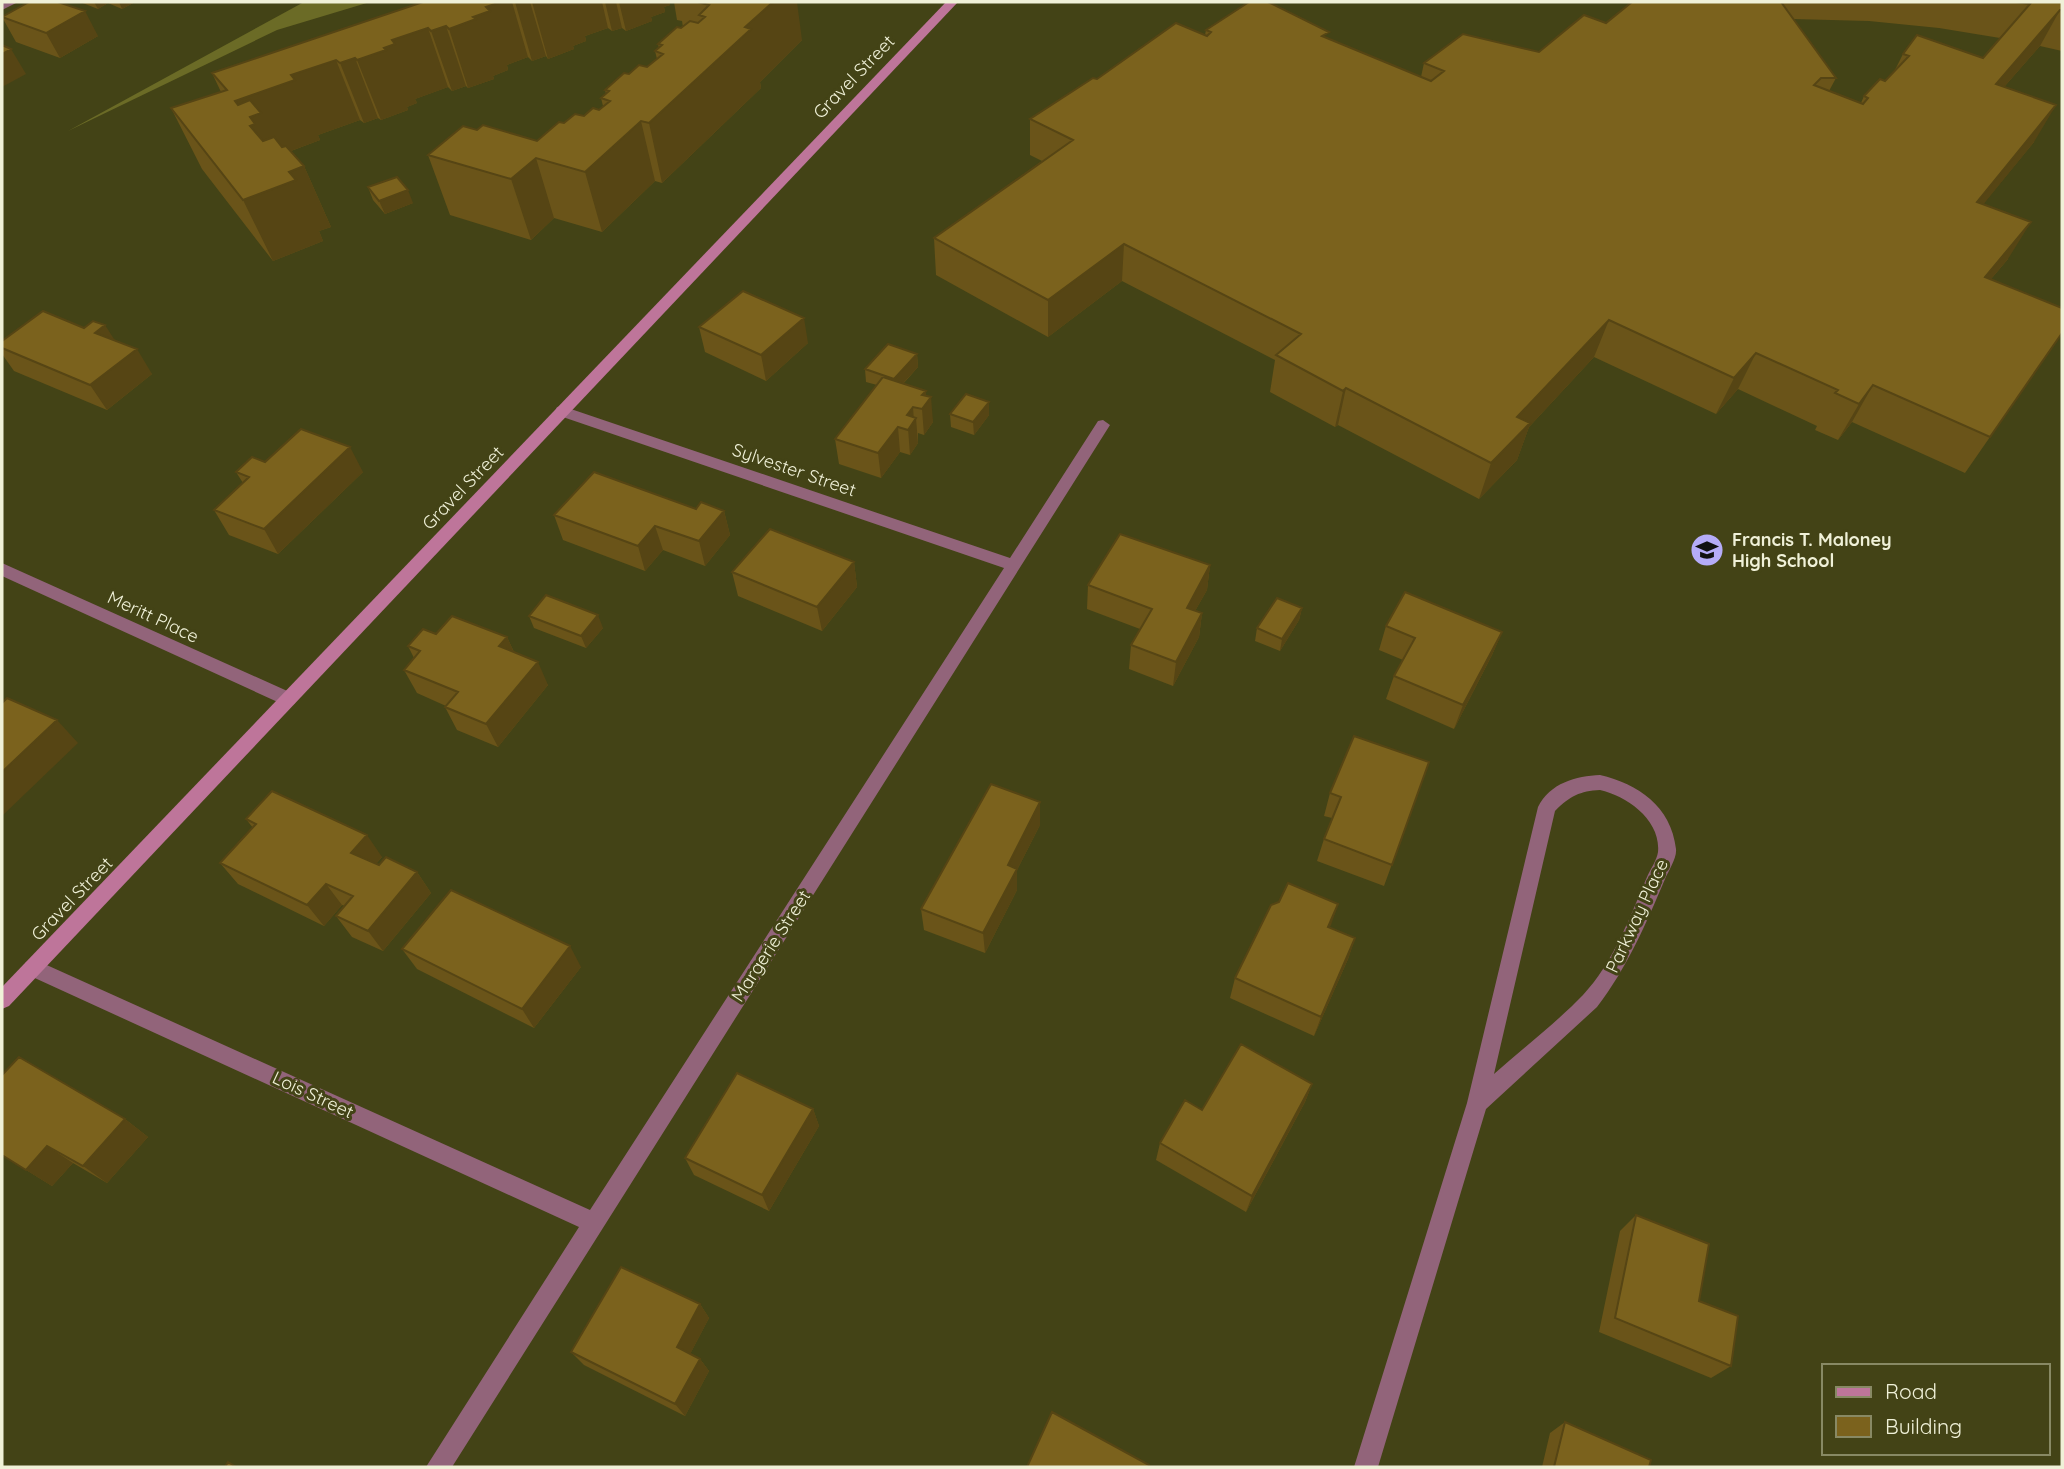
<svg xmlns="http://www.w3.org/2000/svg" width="2064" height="1469" viewBox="0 0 2064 1469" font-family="Quicksand,sans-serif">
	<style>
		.forest { fill: #6b6b26 }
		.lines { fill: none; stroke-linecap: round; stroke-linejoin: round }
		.minor { fill: #92647a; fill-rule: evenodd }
		.secondary { fill: #be759a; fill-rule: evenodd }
		.wall { fill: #6a5419; fill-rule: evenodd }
		.shaded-wall { fill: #564514 }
		.building { fill: #7b621d; stroke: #564514; stroke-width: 2 }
		.labels { text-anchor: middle; stroke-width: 6; stroke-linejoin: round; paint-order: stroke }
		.street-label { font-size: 18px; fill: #f0f1d8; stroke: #434316 }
		.poi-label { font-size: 18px; font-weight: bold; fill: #f0f1d8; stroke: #434316; text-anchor: start }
	</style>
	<rect width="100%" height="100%" fill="#434316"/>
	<path class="forest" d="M304,2H370L277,30L68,131Z"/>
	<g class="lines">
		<path class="minor" d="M18,2L2,10V3Z
			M562,406L1010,558L1098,421L1103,420L1110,425L452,1467H426L579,1227L26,974L23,968L26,962L33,959L40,962L590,1210L1004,568L557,415L555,411L557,407Z
			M2,563L294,694L297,699L294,704H282L2,576Z
			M1600,775C1638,784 1671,806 1676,849C1677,858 1669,870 1665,879C1646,924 1627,968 1597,1007L1486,1109L1378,1467H1354L1467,1103L1538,807C1550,783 1576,776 1600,775ZM1600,790C1627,796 1661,820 1658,852C1657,860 1650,870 1647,877C1630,917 1613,963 1583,995C1556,1023 1523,1048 1494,1074L1555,811C1570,796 1580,791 1600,790Z"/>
		<path class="secondary" d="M946,2H958L9,1006L2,1009V987Z"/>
	</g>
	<path class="wall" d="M80,2H135L122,9L108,3L98,9Z
		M423,2H670V5L664,7L665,12L651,17L652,21L626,31L622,28L612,31L608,28L585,36L586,41L573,46L574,49L548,59L546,56L532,61L528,57L507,65L508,70L493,76L494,79L468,88L466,86L452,91L448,87L415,99L417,103L407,107L408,110L381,120L378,118L364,123L360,120L318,135L320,140L291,151L304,166L331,227L319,231L323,241L273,261L202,169L171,108L221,92L212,73Z
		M674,2H773L802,40L760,82L761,88L662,183L655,181L602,232L554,218L531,240L450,215L428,155L477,130L537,141L564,123L599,110L603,106L601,98L606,94L605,90L629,74L647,67L657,59L655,51L659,48L658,44L683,27L682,21L677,20Z
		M1632,2H2062V51L2040,46L2004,87L2034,142L1983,204L2008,259L1991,279L2062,333L1965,473L1852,422L1838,440L1815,430L1817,426L1738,389L1716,414L1594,357L1529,427L1517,460L1479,499L1338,425L1335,427L1270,392L1275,360L1122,281L1048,337L936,275L934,238L1042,161L1030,155V119L1097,79L1205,35L1206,30L1328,39L1421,77L1424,63L1539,52L1606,23ZM1793,19L1869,21L1939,28L2000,38L1983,58L1903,54L1894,72L1885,81L1864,96L1861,103L1829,91L1836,78Z
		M2,17L98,36L60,58L16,42Z
		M368,187L413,203L385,214L373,200Z
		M699,327L808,343L766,381L705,352Z
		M2,341H115L152,374L107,410L14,371L2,354Z
		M917,354L918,367L903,384L926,396L933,422L924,435L918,433V443L910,455L900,452L881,478L839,464L835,439L877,385L866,382L865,369Z
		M989,402V415L974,435L951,427L950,414Z
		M265,462L363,472L278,554L229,535L214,510L243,483L236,472Z
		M696,509L724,511L730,535L705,566L663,550L645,571L563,540L554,515Z
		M854,562L857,587L822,631L738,596L732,572Z
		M1210,565L1207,590L1195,611L1202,613L1199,637L1173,686L1129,669L1131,645L1140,629L1087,609L1088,585Z
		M1302,608L1299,620L1280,651L1255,641L1257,628Z
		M529,616L603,628L586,648L534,628Z
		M1386,626L1502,632L1492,655L1454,729L1386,699L1394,676L1403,660L1379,650Z
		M436,634L507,637L514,652L548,685L498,747L457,730L445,707L446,706L417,693L404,670L414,658L408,646Z
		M1429,762L1384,886L1317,861L1324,839L1332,818L1324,816L1330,793Z
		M246,819L382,857L376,864L417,872L431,893L383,951L352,937L336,916L345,906L342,905L324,926L238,884L220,863L253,828Z
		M1040,825L1017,870V890L985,953L924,930L921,909Z
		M1330,928L1355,938L1348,959L1314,1036L1230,998L1235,978Z
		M402,949L581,967L534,1028L417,969Z
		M1312,1084L1305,1102L1246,1212L1156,1160L1160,1143L1202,1110Z
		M813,1109L819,1126L769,1211L694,1175L685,1158Z
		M125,1119L148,1137L107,1183L73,1163L52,1186L2,1155Z
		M1636,1215L1699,1301L1731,1366L1711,1378L1599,1332L1620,1231Z
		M700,1304L709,1318L690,1354L700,1359L709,1371L685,1416L584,1365L571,1352Z
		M1565,1422L1649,1467H1542L1550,1433Z"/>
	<path class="shaded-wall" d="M94,2H107L108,3L98,9Z
		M119,2H135L122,9Z
		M501,2H512L528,57L507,65L508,70L493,76L494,79L468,88L449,29L473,17L486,7Z
		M515,2H530L546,56L532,61Z
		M532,2H602L608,28L585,36L586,41L573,46L574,49L548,59Z
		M605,2H616L622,28L612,31Z
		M619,2H670V5L664,7L665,12L651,17L652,21L626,31Z
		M773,2H797L802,40L760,82L761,88L662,183L649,123L745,27Z
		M2060,10L2040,46L1975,120L1996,84Z
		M85,11L98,36L60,58L46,33Z
		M446,26L466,86L452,91L431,31Z
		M428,28L448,87L415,99L417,103L407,107L408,110L381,120L357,60L384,48L392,40Z
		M11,49L26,74L2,87V54Z
		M355,58L378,118L364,123L340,63Z
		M336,60L360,120L318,135L320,140L280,155L283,184L235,101L291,75Z
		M2056,105L2034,142L1956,238L1977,202Z
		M641,121L655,181L602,232L585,172Z
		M536,158L554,218L531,240L511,179Z
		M304,166L331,227L319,231L323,241L273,261L243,200L289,172Z
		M408,190L413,203L385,214L379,201Z
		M2031,222L2008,259L1962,313L1985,277Z
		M1124,244L1122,281L1048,337V300Z
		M804,318L808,343L766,381L761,355Z
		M1609,320L1594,357L1529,427L1517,460L1479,499L1491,463L1517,417Z
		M105,325L121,350L95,333Z
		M137,349L152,374L107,410L90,385Z
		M1756,353L1738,389L1716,414L1734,378Z
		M917,354L918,367L895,392L894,379Z
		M1873,385L1852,422L1838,440L1859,404Z
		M1346,388L1338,425L1335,427L1343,391Z
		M926,391V403L931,397L933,422L924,435L922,409V395Z
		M989,402V415L974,435L973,422Z
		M913,407L914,421L916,418L918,443L910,455L907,415Z
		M898,427L900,452L881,478L878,453Z
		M350,447L363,472L278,554L264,529Z
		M724,511L730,535L705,566L699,541Z
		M655,526L663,550L645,571L638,546Z
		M854,562L857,587L822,631L817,607Z
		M1210,565L1207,590L1183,632L1187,608Z
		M1302,608L1299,620L1280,651L1282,639Z
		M1202,613L1199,637L1173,686L1176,662Z
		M598,615L603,628L586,648L581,636Z
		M1502,632L1492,655L1454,729L1463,705Z
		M507,637L518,661L499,646Z
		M538,662L548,685L498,747L486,724Z
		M57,720L78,743L2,816V772Z
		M1040,802V825L1017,870V890L985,953L983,933L1008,865Z
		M367,835L382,857L367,874L351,853Z
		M417,872L431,893L383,951L368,931Z
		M326,884L342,905L324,926L307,905Z
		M1338,904L1331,925L1321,947L1328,927Z
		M1355,938L1348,959L1314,1036L1321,1017Z
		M570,946L581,967L534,1028L522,1009Z
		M1312,1084L1305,1102L1246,1212L1252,1196Z
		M813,1109L819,1126L769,1211L762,1195Z
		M125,1119L148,1137L107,1183L83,1166Z
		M47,1146L73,1163L52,1186L26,1170Z
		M700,1304L709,1318L687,1360L677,1347Z
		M700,1359L709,1371L685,1416L675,1404Z"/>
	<path class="building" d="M29,2H58L85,11L46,33L2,17Z
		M423,2H501L486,7L490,11L473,17L476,19L449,29L446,26L431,31L428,28L392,40L395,44L384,48L386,50L357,60L355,58L340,63L336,60L291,75L295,80L235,101L238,105L250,100L261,113L250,117L255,124L250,126L263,141L274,137L282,147L286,146L304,166L289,172L296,180L243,200L171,108L227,90L212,73Z
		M703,2H773L745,27L751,29L649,123L641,121L585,172L536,158L511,179L428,155L463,126L477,130L483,125L537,141L559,122L564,123L575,114L584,116L593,108L599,110L610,101L601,98L609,91L605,90L624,73L629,74L639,65L647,67L663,54L655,51L662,45L658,44L677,27L681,28L690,21L698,23L705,17L699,15L709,5L701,3Z
		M1249,2H1268L1329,32L1322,36L1431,81L1444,71L1424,63L1463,34L1539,52L1584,15L1606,23L1632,2H1781L1836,78H1821L1814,85L1863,104L1868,98L1864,96L1880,79L1885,81L1909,56L1903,54L1917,35L1983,58L2030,4L2016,2H2062V10H2060L1996,84L2056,105L1977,202L2031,222L1985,277L2062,308V333L1990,437L1873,385L1859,404L1835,393L1838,390L1756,353L1734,378L1609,320L1517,417L1530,423L1491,463L1346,388L1343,391L1276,355L1301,334L1124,244L1048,300L934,238L1073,140L1030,119L1093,78L1097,79L1176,23L1207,36L1211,32L1206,30Z
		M2,45L11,49L2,54Z
		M397,177L408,190L379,201L368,187Z
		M743,291L804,318L761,355L699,327Z
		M43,311L84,328L93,321L105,325L95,333L137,349L90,385L2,348V341Z
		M888,344L917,354L894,379L865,369Z
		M883,377L926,391L922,395L931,397L922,409L913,407L907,415L916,418L908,430L898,427L878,453L835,439Z
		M966,394L989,402L973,422L950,414Z
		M301,429L350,447L264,529L214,510L249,477L236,472L252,457L265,462Z
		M594,472L696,509L701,502L724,511L699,541L655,526L638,546L554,515Z
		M770,529L854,562L817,607L732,572Z
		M1120,534L1210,565L1187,608L1202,613L1176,662L1131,645L1152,609L1088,585Z
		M1405,592L1502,632L1463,705L1394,676L1415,638L1386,626Z
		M546,595L598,615L581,636L529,616Z
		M1277,598L1302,608L1282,639L1257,628Z
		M452,616L507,637L499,646L538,662L486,724L445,707L458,692L404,670L420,651L408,646L423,629L436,634Z
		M7,698L57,720L2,772V703Z
		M1354,736L1429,762L1392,865L1324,839L1341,797L1330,793Z
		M991,784L1040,802L1008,865L1017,869L983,933L921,909Z
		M272,791L367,835L351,853L379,865L386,857L417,872L368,931L336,916L353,896L326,884L307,905L220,863L256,824L246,819Z
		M1288,883L1338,904L1328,927L1355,938L1321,1017L1235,978L1271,905L1279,902Z
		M451,890L570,946L522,1009L402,949Z
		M1241,1044L1312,1084L1252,1196L1160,1143L1185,1100L1202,1110Z
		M19,1057L125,1119L83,1166L47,1146L26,1170L2,1155V1075Z
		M737,1073L813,1109L762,1195L685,1158Z
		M1636,1215L1709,1244L1699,1301L1738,1316L1731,1366L1615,1318Z
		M621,1267L700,1304L677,1347L700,1359L675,1404L571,1352Z
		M1052,1412L1149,1465L1148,1467H1027Z
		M1565,1422L1651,1460L1649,1467H1554Z
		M228,1462L236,1467H225Z"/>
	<defs>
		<symbol id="school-disc" viewBox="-11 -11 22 22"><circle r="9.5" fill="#b5acf8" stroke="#434316"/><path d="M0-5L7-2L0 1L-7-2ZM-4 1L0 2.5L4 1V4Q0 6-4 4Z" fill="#111"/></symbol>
	</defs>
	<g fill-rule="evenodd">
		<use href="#school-disc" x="1688" y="531" width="38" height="38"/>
	</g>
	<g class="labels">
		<g class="street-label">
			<text transform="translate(854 77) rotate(-46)" y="6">Gravel Street</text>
			<text transform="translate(794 470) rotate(19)" y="6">Sylvester Street</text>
			<text transform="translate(463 488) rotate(-46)" y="6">Gravel Street</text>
			<text transform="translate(153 617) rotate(25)" y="6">Meritt Place</text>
			<text transform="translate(72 899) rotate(-46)" y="6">Gravel Street</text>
			<text transform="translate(1637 916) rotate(-65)" y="6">Parkway Place</text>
			<text transform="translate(771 946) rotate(-57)" y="6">Margerie Street</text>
			<text transform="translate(313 1095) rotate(25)" y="6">Lois Street</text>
		</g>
		<g class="poi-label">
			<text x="1732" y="546">Francis T. Maloney<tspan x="1732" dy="21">High School</tspan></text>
		</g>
	</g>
	<rect width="2064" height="1469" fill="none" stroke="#f0f1d8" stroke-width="7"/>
	<rect x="1822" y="1364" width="228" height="91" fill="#434316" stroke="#888964" stroke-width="2"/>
	<rect x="1836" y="1387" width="35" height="10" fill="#be759a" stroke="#888964" stroke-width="2"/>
	<text x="1885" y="1399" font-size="21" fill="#f0f1d8">Road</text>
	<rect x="1836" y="1416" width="35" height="21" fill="#7b621d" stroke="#888964" stroke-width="2"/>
	<text x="1885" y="1434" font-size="21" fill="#f0f1d8">Building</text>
</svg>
